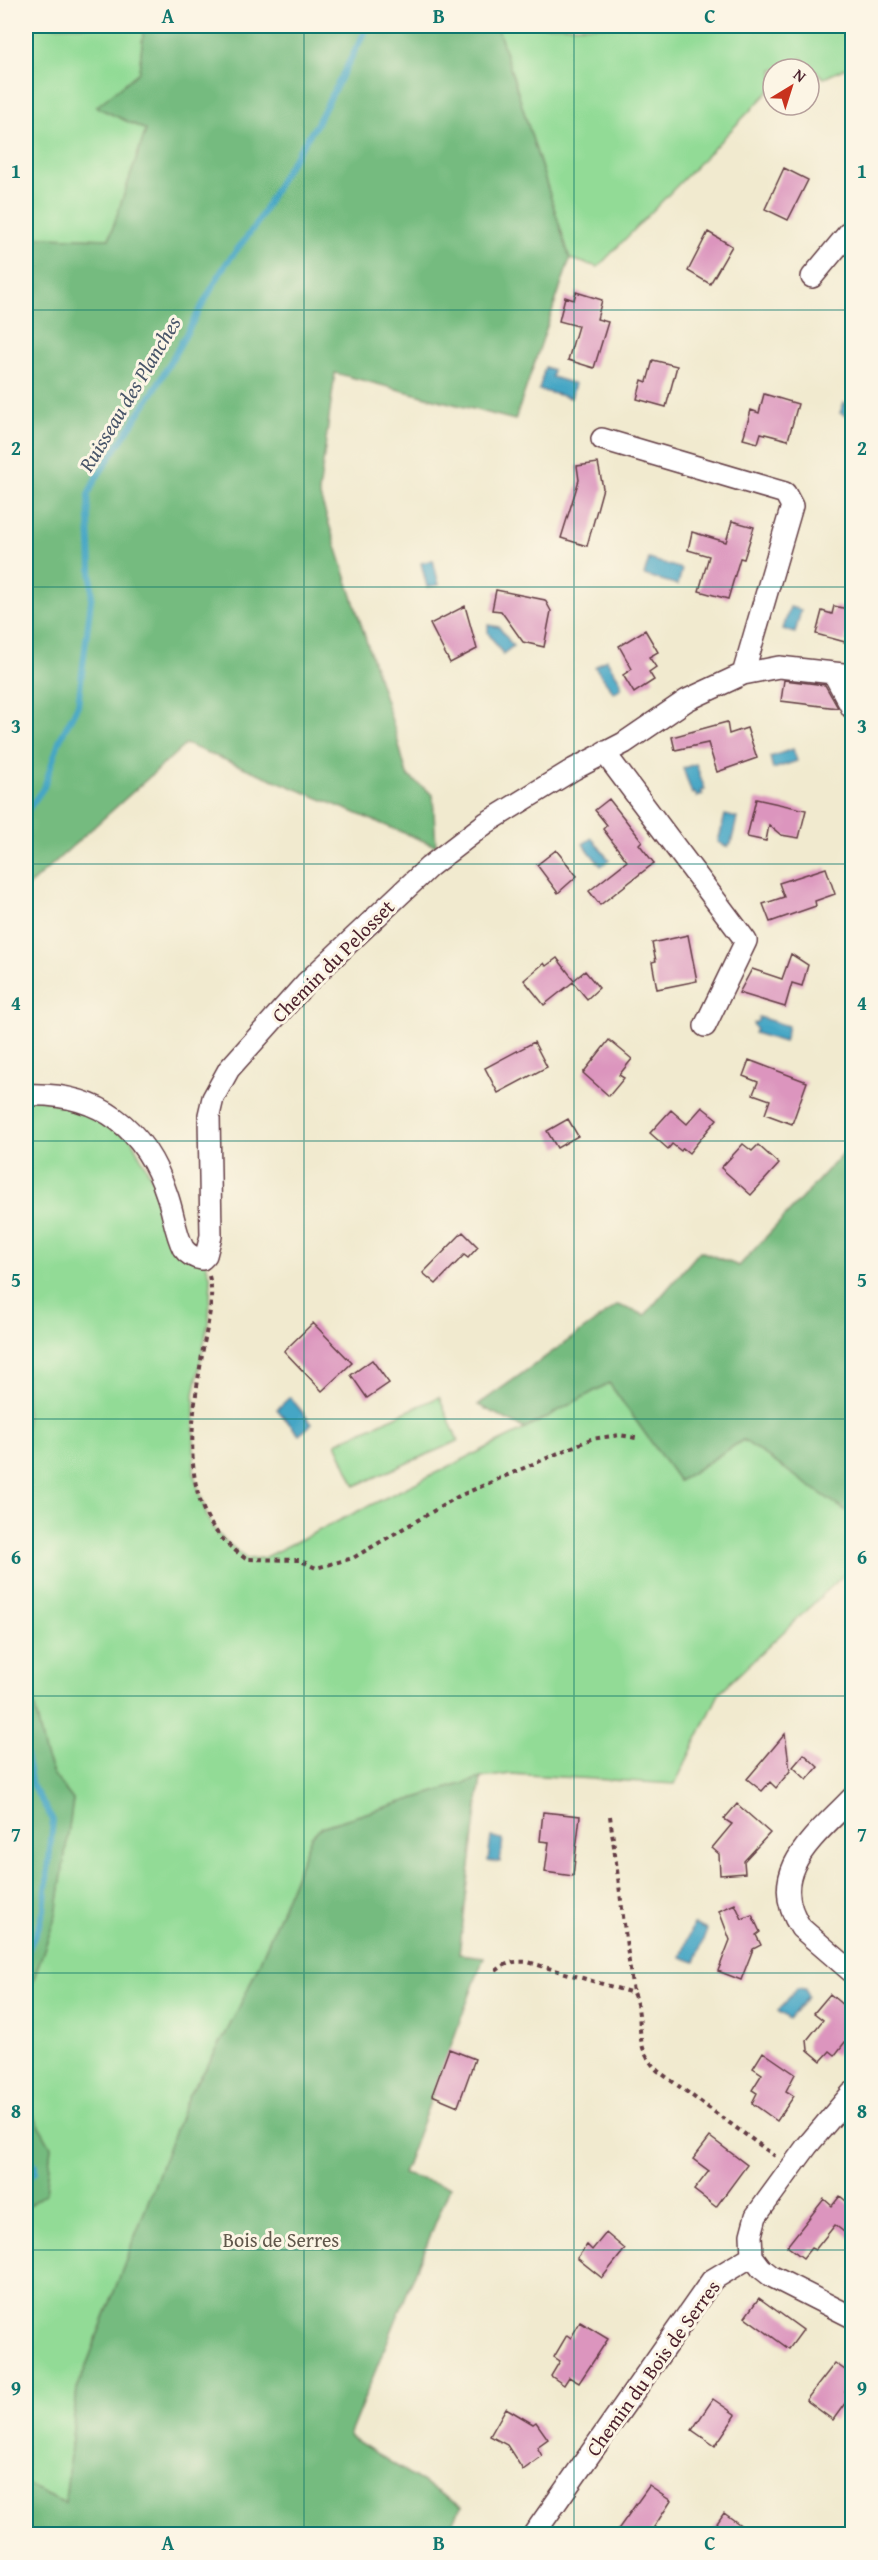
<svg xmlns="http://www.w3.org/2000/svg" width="878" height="2560" viewBox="0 0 878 2560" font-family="'Gentium Book Plus',serif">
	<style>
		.green { fill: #92db96; stroke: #6e7d60; stroke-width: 1.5 }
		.forest { fill: #75bb7f; stroke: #606d55; stroke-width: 1.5 }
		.water { fill: #45a6c5; stroke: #486278; stroke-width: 1.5 }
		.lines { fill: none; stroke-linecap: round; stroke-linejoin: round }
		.stream { stroke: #45a6c5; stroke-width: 6 }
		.building { fill: #dc95be }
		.minor-casing { stroke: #633d44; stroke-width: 24 }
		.path { stroke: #633d44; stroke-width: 4; stroke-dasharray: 4.5 4.5; stroke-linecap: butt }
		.minor { stroke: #fff; stroke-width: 21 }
		.grid { fill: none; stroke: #0f766e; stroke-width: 1.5; stroke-opacity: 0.55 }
		.labels { text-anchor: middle; stroke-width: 6; stroke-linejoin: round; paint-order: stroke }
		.street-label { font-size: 20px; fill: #4a1f2b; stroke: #fcf5e5 }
		.park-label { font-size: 20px; fill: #60574b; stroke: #fcf5e5 }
		.water-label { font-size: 21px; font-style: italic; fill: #485569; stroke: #fcf5e5 }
		.neatline { fill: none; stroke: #0f766e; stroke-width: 2 }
		.grid-label { font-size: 20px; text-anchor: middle; font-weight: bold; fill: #0f766e }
	</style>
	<rect width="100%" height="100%" fill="#fcf5e5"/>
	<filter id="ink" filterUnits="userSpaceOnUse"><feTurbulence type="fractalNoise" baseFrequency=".0167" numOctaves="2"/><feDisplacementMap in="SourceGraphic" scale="12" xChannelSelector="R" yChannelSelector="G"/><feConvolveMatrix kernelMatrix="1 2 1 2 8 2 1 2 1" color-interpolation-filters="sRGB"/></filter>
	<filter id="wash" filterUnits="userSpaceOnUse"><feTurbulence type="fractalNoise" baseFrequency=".008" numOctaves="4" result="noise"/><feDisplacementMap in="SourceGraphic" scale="24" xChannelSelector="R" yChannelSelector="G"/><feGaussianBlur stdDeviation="1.35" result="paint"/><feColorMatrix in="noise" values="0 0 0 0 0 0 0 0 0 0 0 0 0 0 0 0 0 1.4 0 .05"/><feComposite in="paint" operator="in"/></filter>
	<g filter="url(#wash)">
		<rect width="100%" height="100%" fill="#f1eacf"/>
		<path class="green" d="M26,26H144L139,72L97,107L146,130L109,239L39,237L26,261Z
			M497,26H852V65L824,78L801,58L790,69H773V87L598,267L570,259Z
			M26,1095L122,1122L178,1228L204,1258L211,1279L209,1318L194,1394V1475L208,1519L218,1534L246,1559L263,1558L525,1429L609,1383L679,1481L743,1440L852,1515V1567L720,1692L675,1784L511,1774L481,1778L321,1827L311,1837C275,1925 242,2018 188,2096L77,2390L65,2503L26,2484V2207L46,2193L51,2147L26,2102V2039L30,2020L29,1992L56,1915L73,1800L53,1774L45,1753L30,1686L31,1614L26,1606Z
			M439,1397L458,1441L355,1486L336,1443Z"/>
		<path class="forest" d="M144,26H497L570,259L515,420L335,373L319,493L394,727L407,775L433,795L436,846L186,744L26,888V261L39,237L109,239L146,130L96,107L139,72Z
			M852,1144V1515L743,1440L679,1481L609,1383L525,1429L478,1405L618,1305L645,1315L700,1251L739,1266Z
			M26,1606L31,1614L30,1686L45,1753L53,1774L73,1800L56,1915L29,1992L30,2020L26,2039Z
			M481,1778L459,1954L484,1957L403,2174L450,2187L349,2436L461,2507L447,2534H26V2484L65,2503L77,2390L188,2096C242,2018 275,1925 311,1837L321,1827Z
			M26,2102L51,2147L46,2193L26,2207Z"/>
		<path class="water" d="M545,367L553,370L552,377L575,384L571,398L539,390Z
			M844,403L852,405V418L840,413Z
			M649,559L682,569L678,585L644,575Z
			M433,560L439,585L427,587L421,563Z
			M790,607L801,610L795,633L783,629Z
			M488,625L499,627L513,646L503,654L488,633Z
			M606,659L621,682L620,684L622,687L614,693L595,667Z
			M793,749L797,761L773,769L770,757Z
			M696,764L705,790L701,791L703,795L697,797L695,793L692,794L683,768Z
			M725,815L737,818L731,844L726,847L718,842Z
			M592,838L609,860L601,866L583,844Z
			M759,1017L788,1026L784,1042L754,1033L756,1029L753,1024L758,1021Z
			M290,1397L312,1424L299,1435L277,1409Z
			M491,1837L503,1839L500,1862L488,1861Z
			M693,1924L707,1930L695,1962L681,1957Z
			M797,1988L805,1989L808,1997L789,2019L778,2011Z"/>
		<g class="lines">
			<path class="stream" d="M26,813L44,787L60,739L78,705L92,592L88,495L95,480L155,389L225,265L256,225L284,173L316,125L368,26
				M26,1755L32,1785L53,1820L44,1910L40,1924L26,1955
				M26,2156L35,2166V2172L26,2180"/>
		</g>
		<g id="blocks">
			<path class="building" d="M784,168L808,180L788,220L765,209Z
				M708,232L732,246L710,284L688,271Z
				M576,292L602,300L597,319L608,322L594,368L568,360L578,326L559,321L565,297L574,300Z
				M653,360L677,366L666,407L637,399L642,380L647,382Z
				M764,394L798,404L788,440L761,433L758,443L743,439L751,410L759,413Z
				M598,463L603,488L587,546L561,538L579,480L577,466Z
				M732,521L754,527L744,559L740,558L728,599L699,591L709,556L688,550L692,532L726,542Z
				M496,590L545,600L551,611L544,647L523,642L501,611L492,610Z
				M465,606L477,649L450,663L430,624Z
				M834,606L852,610V636L847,634L845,642L816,634L822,611L832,614Z
				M645,630L658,652L649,657L656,667L649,672L654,680L634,693L623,675L632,669L619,646Z
				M784,680L825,685L838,708L781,701Z
				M727,722L729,734L747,728L757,758L717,772L708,743L675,750L672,737Z
				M609,799L642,841L639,844L654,863L600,905L589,891L627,861L603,829L607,825L595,810Z
				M756,799L806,810L799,838L781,835L769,825L766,841L747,837Z
				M556,850L577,876L558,893L537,865Z
				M826,868L835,894L815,901L816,906L770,922L763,904L784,897L779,883Z
				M688,935L697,981L657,989L652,962L656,961L652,943Z
				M791,954L808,965L802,986L792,983L785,1007L739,993L752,969L782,979Z
				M557,958L574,980L585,971L599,988L587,999L573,982L544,1005L524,980L544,963L546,966Z
				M609,1040L632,1059L619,1075L624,1078L609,1096L583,1073Z
				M534,1042L547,1067L498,1093L485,1068Z
				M749,1060L807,1082L792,1124L765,1114L770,1100L753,1094L758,1082L743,1076Z
				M702,1107L717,1119L689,1153L683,1148L681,1151L672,1144L668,1149L650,1133L671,1110L687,1124Z
				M568,1119L578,1136L557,1148L547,1131Z
				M743,1144L752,1151L758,1145L779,1164L751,1195L721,1168Z
				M463,1232L478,1247L468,1258L464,1255L436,1284L423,1273Z
				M313,1323L352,1363L322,1391L284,1351Z
				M372,1360L389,1383L367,1398L351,1375Z
				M785,1734L790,1771L776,1788L770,1782L762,1791L747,1779Z
				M804,1754L818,1767L807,1780L793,1767Z
				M737,1804L770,1833L744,1861L745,1873L720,1875L719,1854L712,1848L732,1824L724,1819Z
				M543,1812L580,1816L573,1876L545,1872L549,1842L540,1841Z
				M735,1904L742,1919L752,1915L760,1932L756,1935L761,1945L753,1949L741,1980L718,1971L730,1940L719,1911Z
				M830,1994L852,2013V2033L835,2055L830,2051L821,2061L808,2050L807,2040L823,2020L814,2013Z
				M449,2049L475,2059L458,2106L432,2095Z
				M763,2052L795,2074L786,2091L794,2096L777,2121L752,2103L757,2093L752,2090L762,2074L753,2068Z
				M710,2137L747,2165L716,2207L694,2190L709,2171L693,2159Z
				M840,2196L852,2206V2238L835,2225L815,2250L811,2248L803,2258L787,2246L824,2199L832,2206Z
				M606,2233L625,2249L602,2278L577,2258L587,2245L592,2250Z
				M759,2298L803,2330L789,2349L745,2317Z
				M580,2322L608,2339L579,2383L569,2377L564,2385L551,2376L560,2361L554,2357L567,2335L571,2338Z
				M835,2363L852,2375V2380L845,2391L851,2395L833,2420L806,2400Z
				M713,2399L736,2415L715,2446L692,2430Z
				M506,2408L533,2424L536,2422L548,2439L537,2447L542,2456L523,2470L507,2445L490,2436Z
				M649,2486L671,2501L649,2535H614Z
				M724,2513L754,2535H709Z"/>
		</g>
	</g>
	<g filter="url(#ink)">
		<use href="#blocks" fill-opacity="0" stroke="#633d44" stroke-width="1.5"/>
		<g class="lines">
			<defs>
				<path id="minor" d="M812,277L852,229
					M602,439L785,493L792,506L743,674
					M834,674L852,708
					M604,752L746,941L705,1026
					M26,1095C98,1092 145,1127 167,1195C173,1211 175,1232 183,1248C188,1255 194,1258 202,1259L206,1255L211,1236L209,1115L213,1098L229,1069L306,983L429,867L486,823L574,769L624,743L687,700L743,674L779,667L852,675
					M852,1798C816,1836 764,1872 801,1928L852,1972
					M752,2256L751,2235L756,2216L807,2146L852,2093
					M752,2256L761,2268L771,2276L852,2317
					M534,2534L712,2280L752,2256"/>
			</defs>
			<use href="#minor" class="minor-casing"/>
			<path class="path" d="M209,1276C215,1298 207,1326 203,1349C194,1404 178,1487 219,1535C226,1544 237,1552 246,1559L299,1560L316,1568L353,1558L459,1496L591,1439L620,1435L636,1438
				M610,1816L633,1993
				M496,1971C507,1962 514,1961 528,1962L633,1993C647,2023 630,2043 658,2071L775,2156"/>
			<use href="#minor" class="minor"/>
		</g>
	</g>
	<path class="grid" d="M304,26V2534M574,26V2534M26,310H852M26,587H852M26,864H852M26,1141H852M26,1419H852M26,1696H852M26,1973H852M26,2250H852"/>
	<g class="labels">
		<g class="street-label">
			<text transform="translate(333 961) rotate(-45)" y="7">Chemin du Pelosset</text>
			<text transform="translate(653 2368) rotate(-54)" y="7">Chemin du Bois de Serres</text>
		</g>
		<g class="park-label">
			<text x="281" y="2247">Bois de Serres</text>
		</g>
		<g class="water-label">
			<text transform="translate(130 394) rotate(-59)" y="7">Ruisseau des Planches</text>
		</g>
	</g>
	<rect width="878" height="2560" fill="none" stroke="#fcf5e5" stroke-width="66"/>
	<g transform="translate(791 87) rotate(38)"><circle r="28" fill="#fcf5e5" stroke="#b59f9b" stroke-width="1.5"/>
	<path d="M0-4.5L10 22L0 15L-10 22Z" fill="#c8321e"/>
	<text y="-9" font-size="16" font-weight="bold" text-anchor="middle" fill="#4a1f2b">N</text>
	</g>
	<rect x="33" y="33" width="812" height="2494" class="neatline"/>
	<g class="grid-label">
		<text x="168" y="23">A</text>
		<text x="439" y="23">B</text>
		<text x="710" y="23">C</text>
		<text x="16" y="178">1</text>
		<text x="862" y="178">1</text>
		<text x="16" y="455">2</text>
		<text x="862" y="455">2</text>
		<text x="16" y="733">3</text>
		<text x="862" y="733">3</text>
		<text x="16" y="1010">4</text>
		<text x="862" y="1010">4</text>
		<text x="16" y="1287">5</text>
		<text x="862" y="1287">5</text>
		<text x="16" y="1564">6</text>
		<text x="862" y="1564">6</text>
		<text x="16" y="1841">7</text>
		<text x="862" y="1841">7</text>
		<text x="16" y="2118">8</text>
		<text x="862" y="2118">8</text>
		<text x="16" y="2395">9</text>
		<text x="862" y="2395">9</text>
		<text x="168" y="2550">A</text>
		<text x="439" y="2550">B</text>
		<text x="710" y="2550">C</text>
	</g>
</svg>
